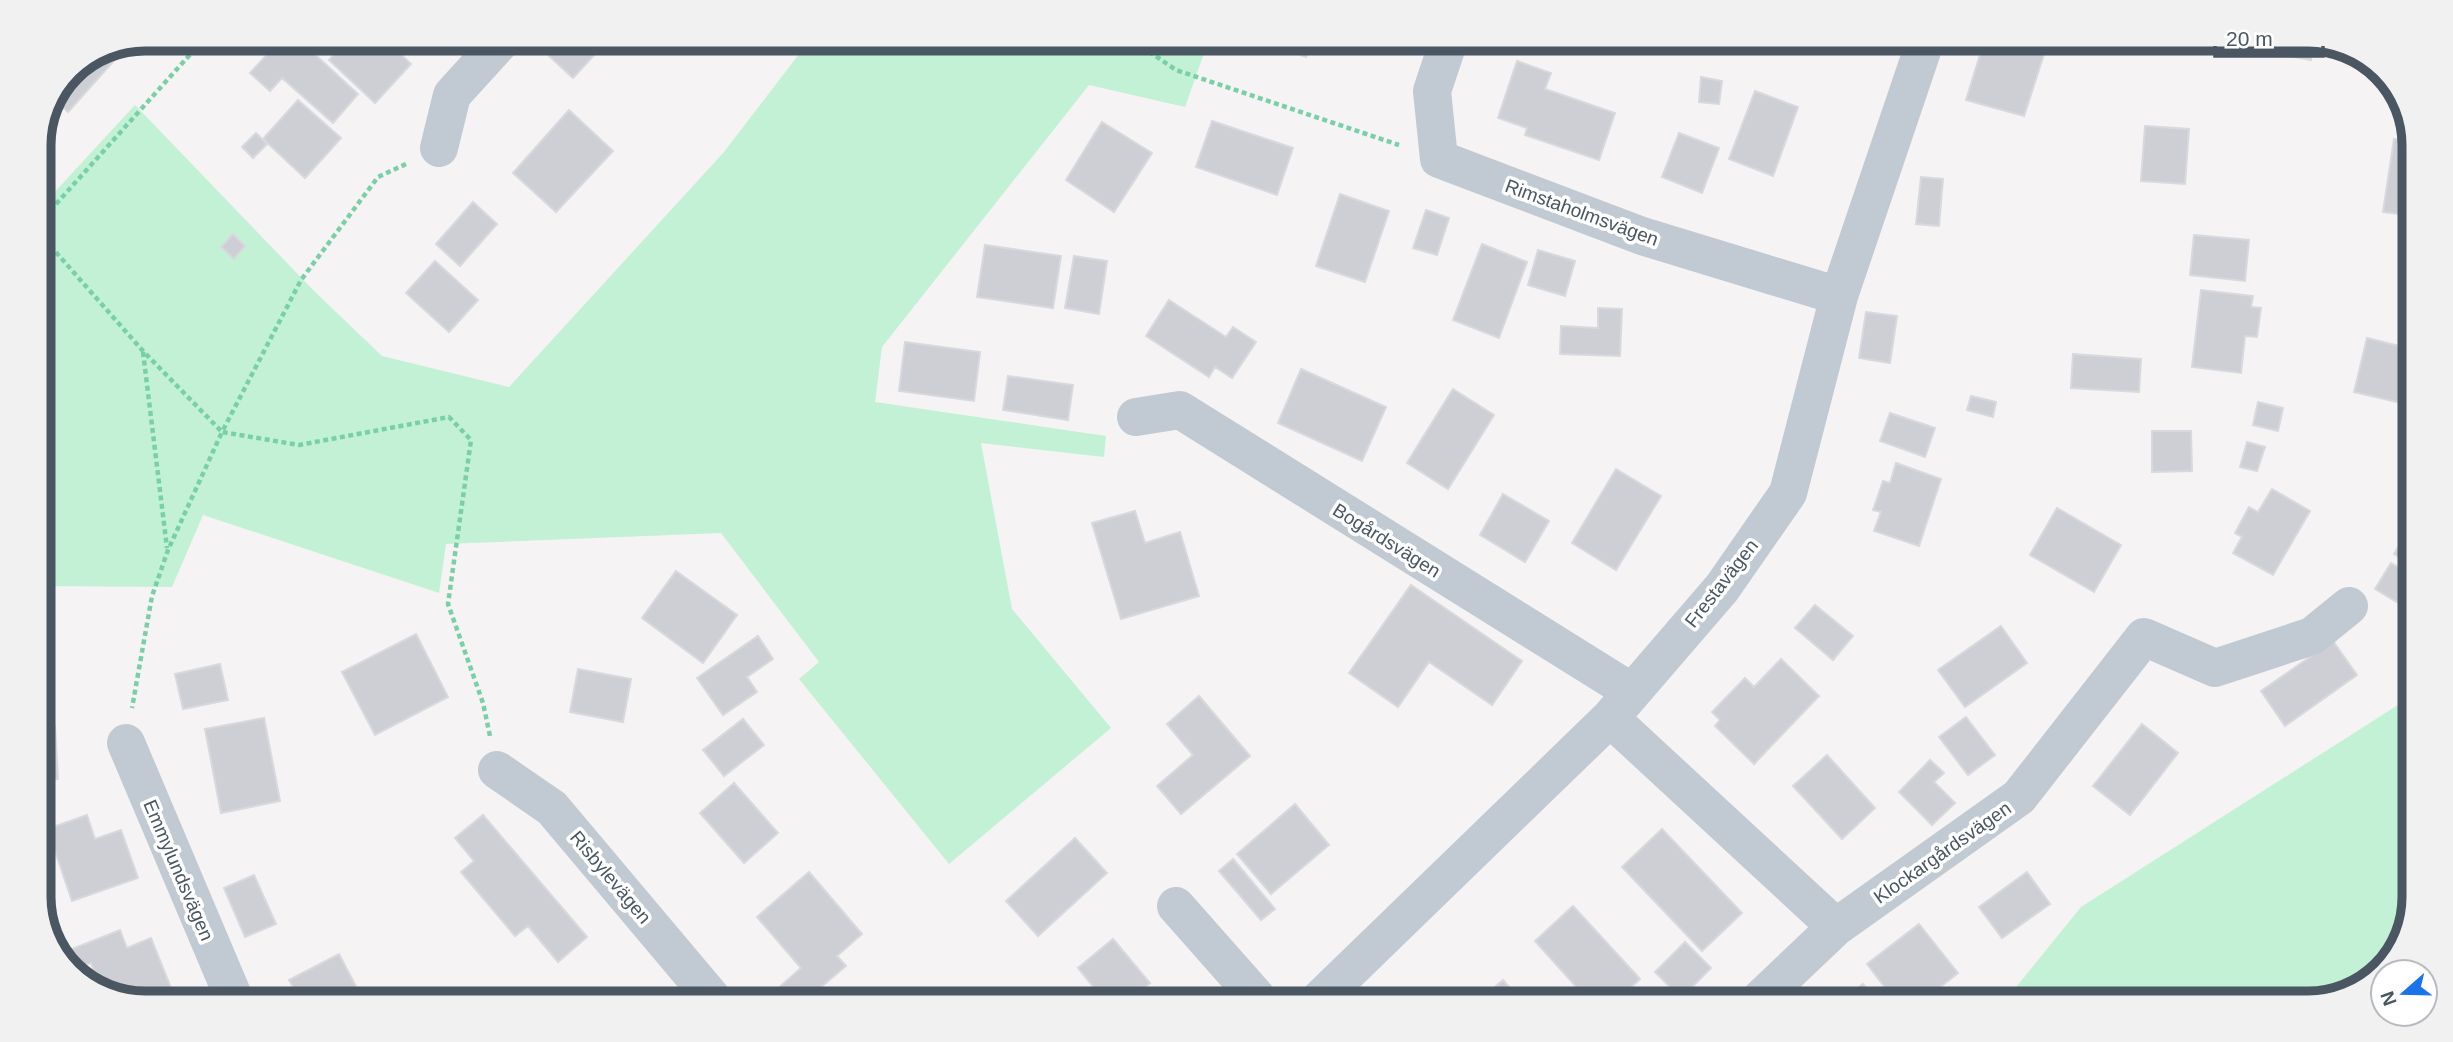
<svg xmlns="http://www.w3.org/2000/svg" width="2453" height="1042" viewBox="0 0 2453 1042" font-family="Arial,sans-serif">
	<style>
		.green { fill: #c3f1d5 }
		.building { fill: #cdcfd5; stroke: #d7d9de; stroke-width: 2 }
		.lines { fill: none; stroke-linecap: round; stroke-linejoin: round }
		.path { stroke: #7ad0a6; stroke-width: 4.5; stroke-dasharray: 5 3.5; stroke-linecap: butt }
		.minor { stroke: #c1cad2; stroke-width: 38 }
		.labels { text-anchor: middle; stroke-width: 7; stroke-linejoin: round; paint-order: stroke }
		.street-label { font-size: 19px; fill: #4a5661; stroke: #fff }
		.rim { fill: none; stroke: #4a5661; stroke-width: 9 }
	</style>
	<rect width="100%" height="100%" fill="#f5f3f3"/>
	<path class="green" d="M809,41L1208,42L1185,107L1089,85L882,347L875,402L1106,436L1104,457L981,443L1012,609L1111,728L949,864L799,679L819,662L721,533L446,544L439,593L203,515L172,587L39,586V209L135,105L314,291L382,356L509,387L724,152Z
		M2409,698L2407,937L2404,941L2327,998L2309,1003L2004,1002L2081,907Z"/>
	<path class="building" d="M281,39H318L309,49L358,94L333,123L282,78L270,91L250,73Z
		M348,39H385L411,64L375,103L329,60Z
		M562,40H608L573,78L548,55Z
		M1267,43H1312L1306,57Z
		M128,45L68,112L56,101L70,69Z
		M1983,45H2047L2024,116L1966,100Z
		M2289,46H2312L2311,60L2288,56Z
		M1517,61L1551,73L1545,89L1615,113L1599,160L1525,135L1527,128L1498,118Z
		M1701,77L1722,81L1719,104L1699,102Z
		M1755,91L1798,107L1773,176L1729,159Z
		M298,100L341,138L305,178L263,139Z
		M569,110L613,151L556,212L513,173Z
		M1212,121L1293,148L1277,195L1196,167Z
		M1102,122L1152,153L1114,212L1066,180Z
		M2145,126L2189,129L2185,184L2141,181Z
		M256,133L267,144L253,158L242,147Z
		M1679,133L1719,148L1702,193L1662,177Z
		M2394,139L2414,142V216L2383,212Z
		M1921,177L1943,179L1939,226L1916,224Z
		M1340,194L1389,211L1365,282L1316,266Z
		M473,202L497,224L460,266L436,244Z
		M1426,210L1449,218L1437,255L1413,248Z
		M233,234L245,246L234,259L221,247Z
		M2194,235L2249,240L2245,281L2190,275Z
		M1482,244L1527,262L1499,338L1453,320Z
		M985,245L1061,256L1053,308L977,297Z
		M1538,250L1575,261L1565,296L1528,285Z
		M1074,256L1107,261L1099,314L1065,308Z
		M435,261L478,300L449,332L406,293Z
		M2201,290L2253,296L2251,307L2261,308L2257,337L2245,336L2241,373L2192,367Z
		M1169,300L1226,337L1233,327L1256,342L1232,378L1215,367L1209,377L1146,336Z
		M1598,308L1622,309L1620,356L1560,354L1561,326L1598,328Z
		M1866,312L1897,316L1890,363L1859,358Z
		M2367,338L2412,349L2410,405L2354,392Z
		M905,342L980,352L974,401L899,391Z
		M2073,354L2141,359L2139,392L2071,388Z
		M1301,369L1386,407L1362,461L1278,423Z
		M1008,376L1073,385L1068,420L1003,410Z
		M1453,389L1494,415L1448,489L1407,463Z
		M1971,396L1996,402L1993,417L1967,410Z
		M2258,402L2283,408L2278,431L2253,425Z
		M1890,413L1935,428L1925,457L1880,441Z
		M2152,431H2191L2192,471L2152,472Z
		M2247,442L2265,447L2257,471L2240,467Z
		M1896,463L1941,479L1919,546L1874,531L1881,512L1873,510L1883,481L1890,483Z
		M1616,469L1661,496L1616,570L1572,543Z
		M2272,489L2310,511L2273,575L2233,553L2242,537L2235,533L2249,507L2258,512Z
		M1503,494L1549,521L1525,562L1480,535Z
		M2057,508L2121,545L2094,592L2030,555Z
		M1135,511L1145,543L1180,532L1199,596L1121,619L1092,523Z
		M2411,526L2410,564L2394,554Z
		M2391,563L2410,574V610L2375,589Z
		M676,571L737,615L703,663L642,618Z
		M1411,585L1522,661L1492,705L1429,662L1398,707L1349,673Z
		M1815,605L1853,636L1833,660L1795,628Z
		M42,622L48,675L39,676V623Z
		M2001,626L2027,663L1965,707L1938,670Z
		M416,634L448,697L375,735L342,672Z
		M758,636L773,659L747,677L757,692L723,715L697,678Z
		M2333,641L2357,675L2285,726L2261,691Z
		M1781,659L1819,696L1754,764L1715,726L1720,720L1712,712L1745,678L1754,687Z
		M220,664L228,700L183,709L175,674Z
		M578,669L631,679L623,722L570,712Z
		M1199,696L1250,756L1181,814L1157,786L1193,755L1167,724Z
		M1966,717L1995,755L1968,775L1939,737Z
		M264,718L280,801L221,813L205,729Z
		M743,719L764,745L724,776L703,750Z
		M2142,724L2178,753L2130,815L2093,786Z
		M55,726L58,779L39,780V727Z
		M1827,755L1875,808L1842,839L1793,786Z
		M1930,760L1944,773L1934,782L1955,803L1932,825L1899,792Z
		M734,783L778,833L744,863L700,813Z
		M1295,804L1329,845L1271,894L1237,854Z
		M87,815L95,839L121,830L138,878L72,901L54,848L39,853V832Z
		M483,815L587,937L558,962L528,926L515,936L461,872L474,861L455,838Z
		M1662,829L1742,913L1702,951L1622,867Z
		M1075,838L1107,873L1038,936L1006,901Z
		M1233,859L1275,909L1261,920L1219,871Z
		M809,872L862,934L837,956L846,966L808,998H783L776,990L801,968L757,917Z
		M2027,872L2050,904L2002,938L1979,907Z
		M254,875L276,924L245,937L224,888Z
		M1573,906L1640,979L1616,1001H1589L1535,941Z
		M1919,924L1958,973L1921,1002H1896L1867,964Z
		M120,930L127,948L151,938L173,993L166,996H104L91,963L75,969L67,951Z
		M1113,939L1150,983L1130,999H1103L1078,968Z
		M1685,942L1711,968L1681,998L1655,972Z
		M339,954L361,996H298L289,980Z
		M1503,980L1521,1001H1479Z
		M1863,984L1878,1002H1853L1848,996Z"/>
	<g class="lines">
		<path class="path" d="M1135,42L1176,70L1399,145
			M406,164L378,177L301,280L222,432L299,445L449,417L471,440L448,604L483,703L490,736
			M39,223L204,39
			M39,233L143,351L222,432L168,550L152,596L132,708
			M143,352L167,548"/>
		<path class="minor" d="M1448,43L1432,91L1439,159L1642,236L1839,296
			M439,148L452,95L502,40
			M1136,417L1180,410L1632,692
			M1610,718L1836,927
			M126,743L233,996
			M497,770L552,808L712,998
			M1176,906L1259,1000
			M1319,1000L1610,718L1722,588L1788,493L1839,296L1924,45
			M1757,1002L1836,927L2019,797L2144,637L2215,668L2312,636L2349,606"/>
	</g>
	<g class="labels">
		<g class="street-label">
			<text transform="translate(1582 212) rotate(20)" y="7">Rimstaholmsvägen</text>
			<text transform="translate(1387 540) rotate(32)" y="7">Bogårdsvägen</text>
			<text transform="translate(1721 583) rotate(-52)" y="7">Frestavägen</text>
			<text transform="translate(1942 852) rotate(-35)" y="7">Klockargårdsvägen</text>
			<text transform="translate(179 870) rotate(67)" y="7">Emmylundsvägen</text>
			<text transform="translate(611 877) rotate(50)" y="7">Risbylevägen</text>
		</g>
	</g>
	<path d="M0 0H2453V1042H0ZM145 51H2308A94 94 0 0 1 2402 145V897A94 94 0 0 1 2308 991H145A94 94 0 0 1 51 897V145A94 94 0 0 1 145 51Z" fill="#f1f1f2" fill-rule="evenodd"/>
	<path class="rim" d="M145 51H2308A94 94 0 0 1 2402 145V897A94 94 0 0 1 2308 991H145A94 94 0 0 1 51 897V145A94 94 0 0 1 145 51Z"/>
	<g transform="translate(2404 993) rotate(250)"><circle r="33" fill="#ffffff" stroke="#b7bbc0" stroke-width="2"/>
	<path d="M0-5L12 26L0 18L-12 26Z" fill="#1a73e8"/>
	<text y="-10" font-size="19" font-weight="bold" text-anchor="middle" fill="#4a5661">N</text>
	</g>
	<path d="M2215 46v10h108v-10" fill="none" stroke="#4a5661" stroke-width="3.5"/>
	<text x="2226" y="46" font-size="21" fill="#4a5661" stroke="#ffffff" stroke-width="5" paint-order="stroke">20 m</text>
</svg>
